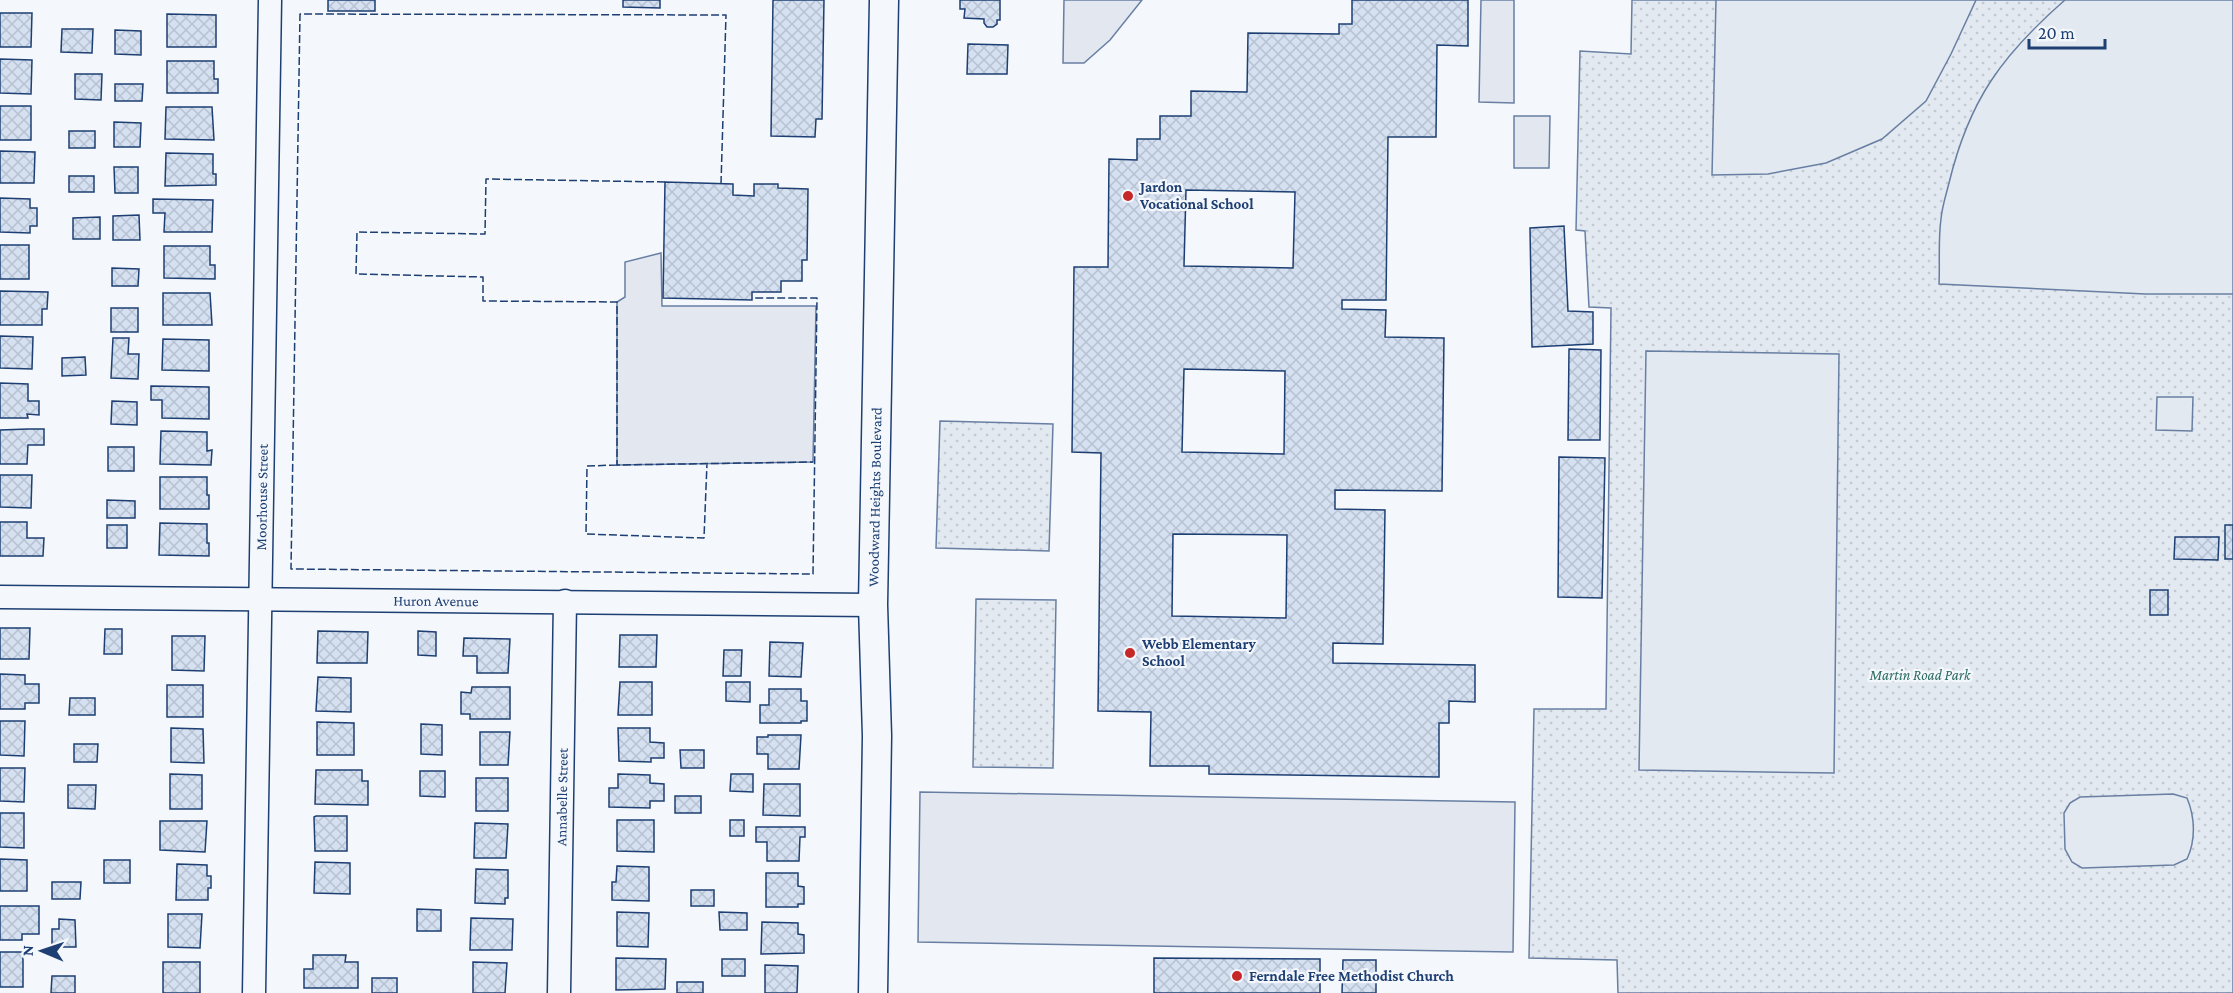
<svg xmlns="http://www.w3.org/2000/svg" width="2233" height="993" viewBox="0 0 2233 993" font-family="'Crimson Pro',serif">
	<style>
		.grass { fill: url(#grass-dots); stroke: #687fa3; stroke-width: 1.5 }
		.pitch { fill: #e3e9f0; stroke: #687fa3; stroke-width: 1.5 }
		.parking { fill: #e3e8f0; stroke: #687fa3; stroke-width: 1.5 }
		.building { fill: url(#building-cross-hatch); stroke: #1d3f73; stroke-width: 1.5; fill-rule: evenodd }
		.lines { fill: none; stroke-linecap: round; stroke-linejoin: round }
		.minor-casing { stroke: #1d3f73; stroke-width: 25 }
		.tertiary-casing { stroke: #1d3f73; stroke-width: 31 }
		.minor { stroke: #f4f7fb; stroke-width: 22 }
		.tertiary { stroke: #f4f7fb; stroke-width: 28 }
		.fence { stroke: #1d3f73; stroke-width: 1.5; stroke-dasharray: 8 3; stroke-linecap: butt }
		.poi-dot { fill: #c62828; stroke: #f4f7fb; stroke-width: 2 }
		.labels { text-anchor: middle; stroke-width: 4.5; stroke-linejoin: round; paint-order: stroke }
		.poi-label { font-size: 15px; font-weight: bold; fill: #1d3f73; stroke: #f4f7fb; text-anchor: start }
		.street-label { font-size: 15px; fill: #1d3f73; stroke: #f4f7fb }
		.park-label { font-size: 15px; font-style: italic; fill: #2c6c60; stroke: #f4f7fb }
	</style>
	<defs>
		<pattern id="grass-dots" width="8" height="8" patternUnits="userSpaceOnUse" patternTransform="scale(1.5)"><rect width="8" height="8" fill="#e3e9f0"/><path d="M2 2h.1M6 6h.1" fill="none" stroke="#c2c9d1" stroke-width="1.8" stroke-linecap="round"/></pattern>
		<pattern id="building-cross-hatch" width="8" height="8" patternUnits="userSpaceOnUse" patternTransform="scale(1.5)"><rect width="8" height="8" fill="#d5e0f0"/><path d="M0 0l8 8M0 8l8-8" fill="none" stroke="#b6c1d1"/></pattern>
	</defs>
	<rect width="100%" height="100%" fill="#f4f7fb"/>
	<path class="grass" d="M1632,0H2233V993H1618L1617,960L1529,958L1534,709H1606L1611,308L1589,307L1585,231L1576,230L1580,51L1631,54Z
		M940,421L1053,424L1049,551L936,548Z
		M976,599L1056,600L1053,768L973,767Z"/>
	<path class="pitch" d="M1716,0H1976L1951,54L1926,101L1882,139L1826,163L1768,174L1712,175Z
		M2065,0H2233V294H2145L1939,284C1940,263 1938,240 1941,219C1942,207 1946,195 1949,183C1969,100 2002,55 2065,0Z
		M1646,351L1839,354L1834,773L1639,770Z
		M2157,397H2193L2192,431L2156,430Z
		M2173,794L2187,798C2195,817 2196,840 2187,859L2174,865L2082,868L2072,862L2065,849L2064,813L2070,803L2080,797Z"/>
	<path class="parking" d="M1064,0H1142L1110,40L1084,63H1063Z
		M1481,0H1514V103L1479,102Z
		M1514,116H1550L1549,168H1514Z
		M661,253L662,306H816L813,462L617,465V302L625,297V262Z
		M920,792L1515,802L1513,952L918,942Z"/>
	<path class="building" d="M328,0H375V11H328Z
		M623,0H660V8L623,7Z
		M773,0H824L822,119H816L815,137L771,136Z
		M960,0H1000V20H997V24L993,27H987L984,23V19L964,18L965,9H960Z
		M1352,0H1468V46L1437,45L1436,137H1388L1386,300H1342V309L1386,310L1385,337L1444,338L1442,491L1335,490V509L1385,510L1383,644L1333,643V663L1475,665V702L1449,701V723H1439V777L1209,774V766H1150L1151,712L1098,711L1101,453L1072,452L1074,267H1108L1109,159L1137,160V139H1160V116H1191V91L1247,92L1248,33L1339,34V24H1352ZM1186,190L1295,192L1293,268L1184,266ZM1184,369L1285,371L1284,454L1182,452ZM1173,534L1287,535L1286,618L1172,616Z
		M0,13H32L31,47H0Z
		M167,14L216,15V47H167Z
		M62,29H93L92,53L61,52Z
		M115,30L141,31V55L115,54Z
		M968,44L1008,45L1007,74H967Z
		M0,59L32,60L31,94L0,93Z
		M167,61H214V79H218V93H167Z
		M75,74H102L101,100L75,99Z
		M115,84H143L142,101H115Z
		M0,106H31V140H0Z
		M166,107H212L214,140L165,139Z
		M114,122L141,123L140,147H114Z
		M69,131H95V148H69Z
		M0,151L35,152L34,183H0Z
		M166,153L213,154V174H216V185L165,186Z
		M114,167H138V193H115Z
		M69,176H94V192H69Z
		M665,182L733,184V195L754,196V184H778V188L808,189L807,260H802V281H781V292H752V300L663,298Z
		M0,198L30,199V208H37V226H30V233L0,232Z
		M153,199L213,200L212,232H164L165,213H153Z
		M139,215L140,240H113V216Z
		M100,217V239H73V218Z
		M1564,226L1568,311L1593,312V344L1532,347L1530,228Z
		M0,245H29V279H0Z
		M164,246H210V265H215V279L164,278Z
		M112,268L139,269L138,286H112Z
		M0,291L48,292L47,309H42V325H0Z
		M163,293H210L212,325H163Z
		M111,308H138V332H111Z
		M0,336L33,337L32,369L0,368Z
		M113,338H129L128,354H139L138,379L111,378Z
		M163,339L209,340V371L162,370Z
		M1569,349L1601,350L1600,440H1568Z
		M85,357L86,375L62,376V358Z
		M0,383L28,384V401H39V415L27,414L28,418H0Z
		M151,386L209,387V419L162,418V400H151Z
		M112,401L137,402V425L111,424Z
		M28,429H44V445H28L27,464H0V430Z
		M161,431L207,432V451L212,450L211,465L160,464Z
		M108,447H134V471H108Z
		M1559,457L1605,458L1602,598L1558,597Z
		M0,475H32L31,508L0,507Z
		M160,477H207V495H209V509H160Z
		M107,500L135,501V518H107Z
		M0,522H27V538H44L43,556H0Z
		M160,523L207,524V543H209V556L159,555Z
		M107,525H127V548H107Z
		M2225,525H2233V559H2225Z
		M2175,537H2219L2218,560L2174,559Z
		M2150,590H2168V615H2150Z
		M0,628H30L29,659H0Z
		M105,629H122V654H104Z
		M318,631L368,632L367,663H317Z
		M418,631L436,632V656L418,655Z
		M620,635H657L656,667H619Z
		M172,636H205L204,671L172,670Z
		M464,638L510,639L508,673H477V656H463Z
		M770,642L803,643L801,677L769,676Z
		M724,650H742L741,676H723Z
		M0,674L25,675V684H39V703H25V709H0Z
		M318,677L351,678V712L316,711Z
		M620,682H652V715H618Z
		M726,682H750V702L726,701Z
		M167,685H203V717H167Z
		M472,687H510V719H470V714H461V692L471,693Z
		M769,689H801V701H807V721H801V723H760V705H769Z
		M70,698H95V715H69Z
		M0,721H25L24,756L0,755Z
		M317,722L354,723V755H317Z
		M421,724L442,725V755L421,754Z
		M171,728L203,729L204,763L171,762Z
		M618,728H650V742L664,743V758H651V762L619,761Z
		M480,732H510L508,765H480Z
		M768,735H801L799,769H768V754H757V737H768Z
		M74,744H98L97,762H74Z
		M680,750H704V768H681Z
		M0,768H25L24,802L0,801Z
		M316,770H362V781H368V805L315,804Z
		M420,771H445V797L420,796Z
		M170,774L202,775V809H170Z
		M618,774L650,775V783L664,784V801H650V808L609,807V788H618Z
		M731,774H753V792L730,791Z
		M476,778H508V811H476Z
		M764,784H800V816L763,815Z
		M68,785H96L95,809L68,808Z
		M675,796H701V813H675Z
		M0,813H24V848L0,847Z
		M316,816H347V851H315L314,817Z
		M617,820H654V852L617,851Z
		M730,820H744V836H730Z
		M160,821H207L205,852L160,850Z
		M475,823L508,824L506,858H474Z
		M756,827H805V837H800L799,861H767V842H756Z
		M0,859L27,860V891H0Z
		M104,860H130V883H104Z
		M315,862L350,863V894L314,893Z
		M177,864L207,865V876H211V888H208V900H176Z
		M617,866L649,867V901L612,900V882H616Z
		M476,869L508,870V898H505V904L475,903Z
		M766,873H798V886L804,887V904H798V907H766Z
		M52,882H81L80,899H52Z
		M691,890H714V906H691Z
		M0,906H39V934H22V940H0Z
		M417,909L441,910V931H417Z
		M617,912L649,913L648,947L617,946Z
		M719,912L747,913V930H720Z
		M168,914H202L200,948L168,947Z
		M471,918L513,919L512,950H470Z
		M59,919L75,920L76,947H52V929H59Z
		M762,922L798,923V934L804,935V953L761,954Z
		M0,952H23V987H0Z
		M313,955H346L345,962H358V988H304V969H313Z
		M616,958L666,959L665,989L616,990Z
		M1154,958L1320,959V993H1154Z
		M722,959H745V976H722Z
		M1343,960H1376V993H1342Z
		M163,962H200V993H163Z
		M473,962L507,963L505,993H473Z
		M765,965L798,966L797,993H765Z
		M52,976H75V993H51Z
		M372,978H397V993H372Z
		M677,982H703V993H677Z"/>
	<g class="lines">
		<defs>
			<g id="minor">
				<path id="s1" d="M0,597L873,605"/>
				<path id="s2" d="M254,993L270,0"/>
				<path id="s3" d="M559,993L565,601"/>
			</g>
			<g id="tertiary">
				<path id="s4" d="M873,993L877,736L873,605L884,0"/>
			</g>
		</defs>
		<use href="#minor" class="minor-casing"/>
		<use href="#tertiary" class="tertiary-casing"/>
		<use href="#minor" class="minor"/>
		<use href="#tertiary" class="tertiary"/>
		<path class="fence" d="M665,182L486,179L485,234L357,232L356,274L483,277V301L617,302V465L813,462
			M721,184L726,15L300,14L291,569L813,574L817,298H752
			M617,465L587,466L586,534L704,538L707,463"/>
	</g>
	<g class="poi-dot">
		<circle cx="1128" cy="196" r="6"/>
		<circle cx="1130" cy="653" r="6"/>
		<circle cx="1237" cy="976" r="6"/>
	</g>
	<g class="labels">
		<g class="poi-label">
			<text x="1140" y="192">Jardon<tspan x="1140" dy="17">Vocational School</tspan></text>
			<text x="1142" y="649">Webb Elementary<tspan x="1142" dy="17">School</tspan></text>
			<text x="1249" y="981">Ferndale Free Methodist Church</text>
		</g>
		<g class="street-label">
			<text dy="5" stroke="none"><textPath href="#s2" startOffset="496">Moorhouse Street</textPath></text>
			<text dy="5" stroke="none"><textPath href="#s4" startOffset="496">Woodward Heights Boulevard</textPath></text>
			<text dy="5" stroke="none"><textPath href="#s1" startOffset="436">Huron Avenue</textPath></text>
			<text dy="5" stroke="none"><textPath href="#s3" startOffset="196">Annabelle Street</textPath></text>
		</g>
		<g class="park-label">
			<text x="1920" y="680">Martin Road Park</text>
		</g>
	</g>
	<g transform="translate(42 951) rotate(272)" stroke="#f4f7fb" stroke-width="4.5" paint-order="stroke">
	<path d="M0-4.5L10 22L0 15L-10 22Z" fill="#1d3f73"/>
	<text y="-9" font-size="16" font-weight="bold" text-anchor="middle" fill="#1d3f73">N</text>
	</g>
	<path d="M2029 39v9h76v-9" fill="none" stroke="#1d3f73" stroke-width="3"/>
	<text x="2038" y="39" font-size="18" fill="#1d3f73" stroke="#f4f7fb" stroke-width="4.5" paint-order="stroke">20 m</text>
</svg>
